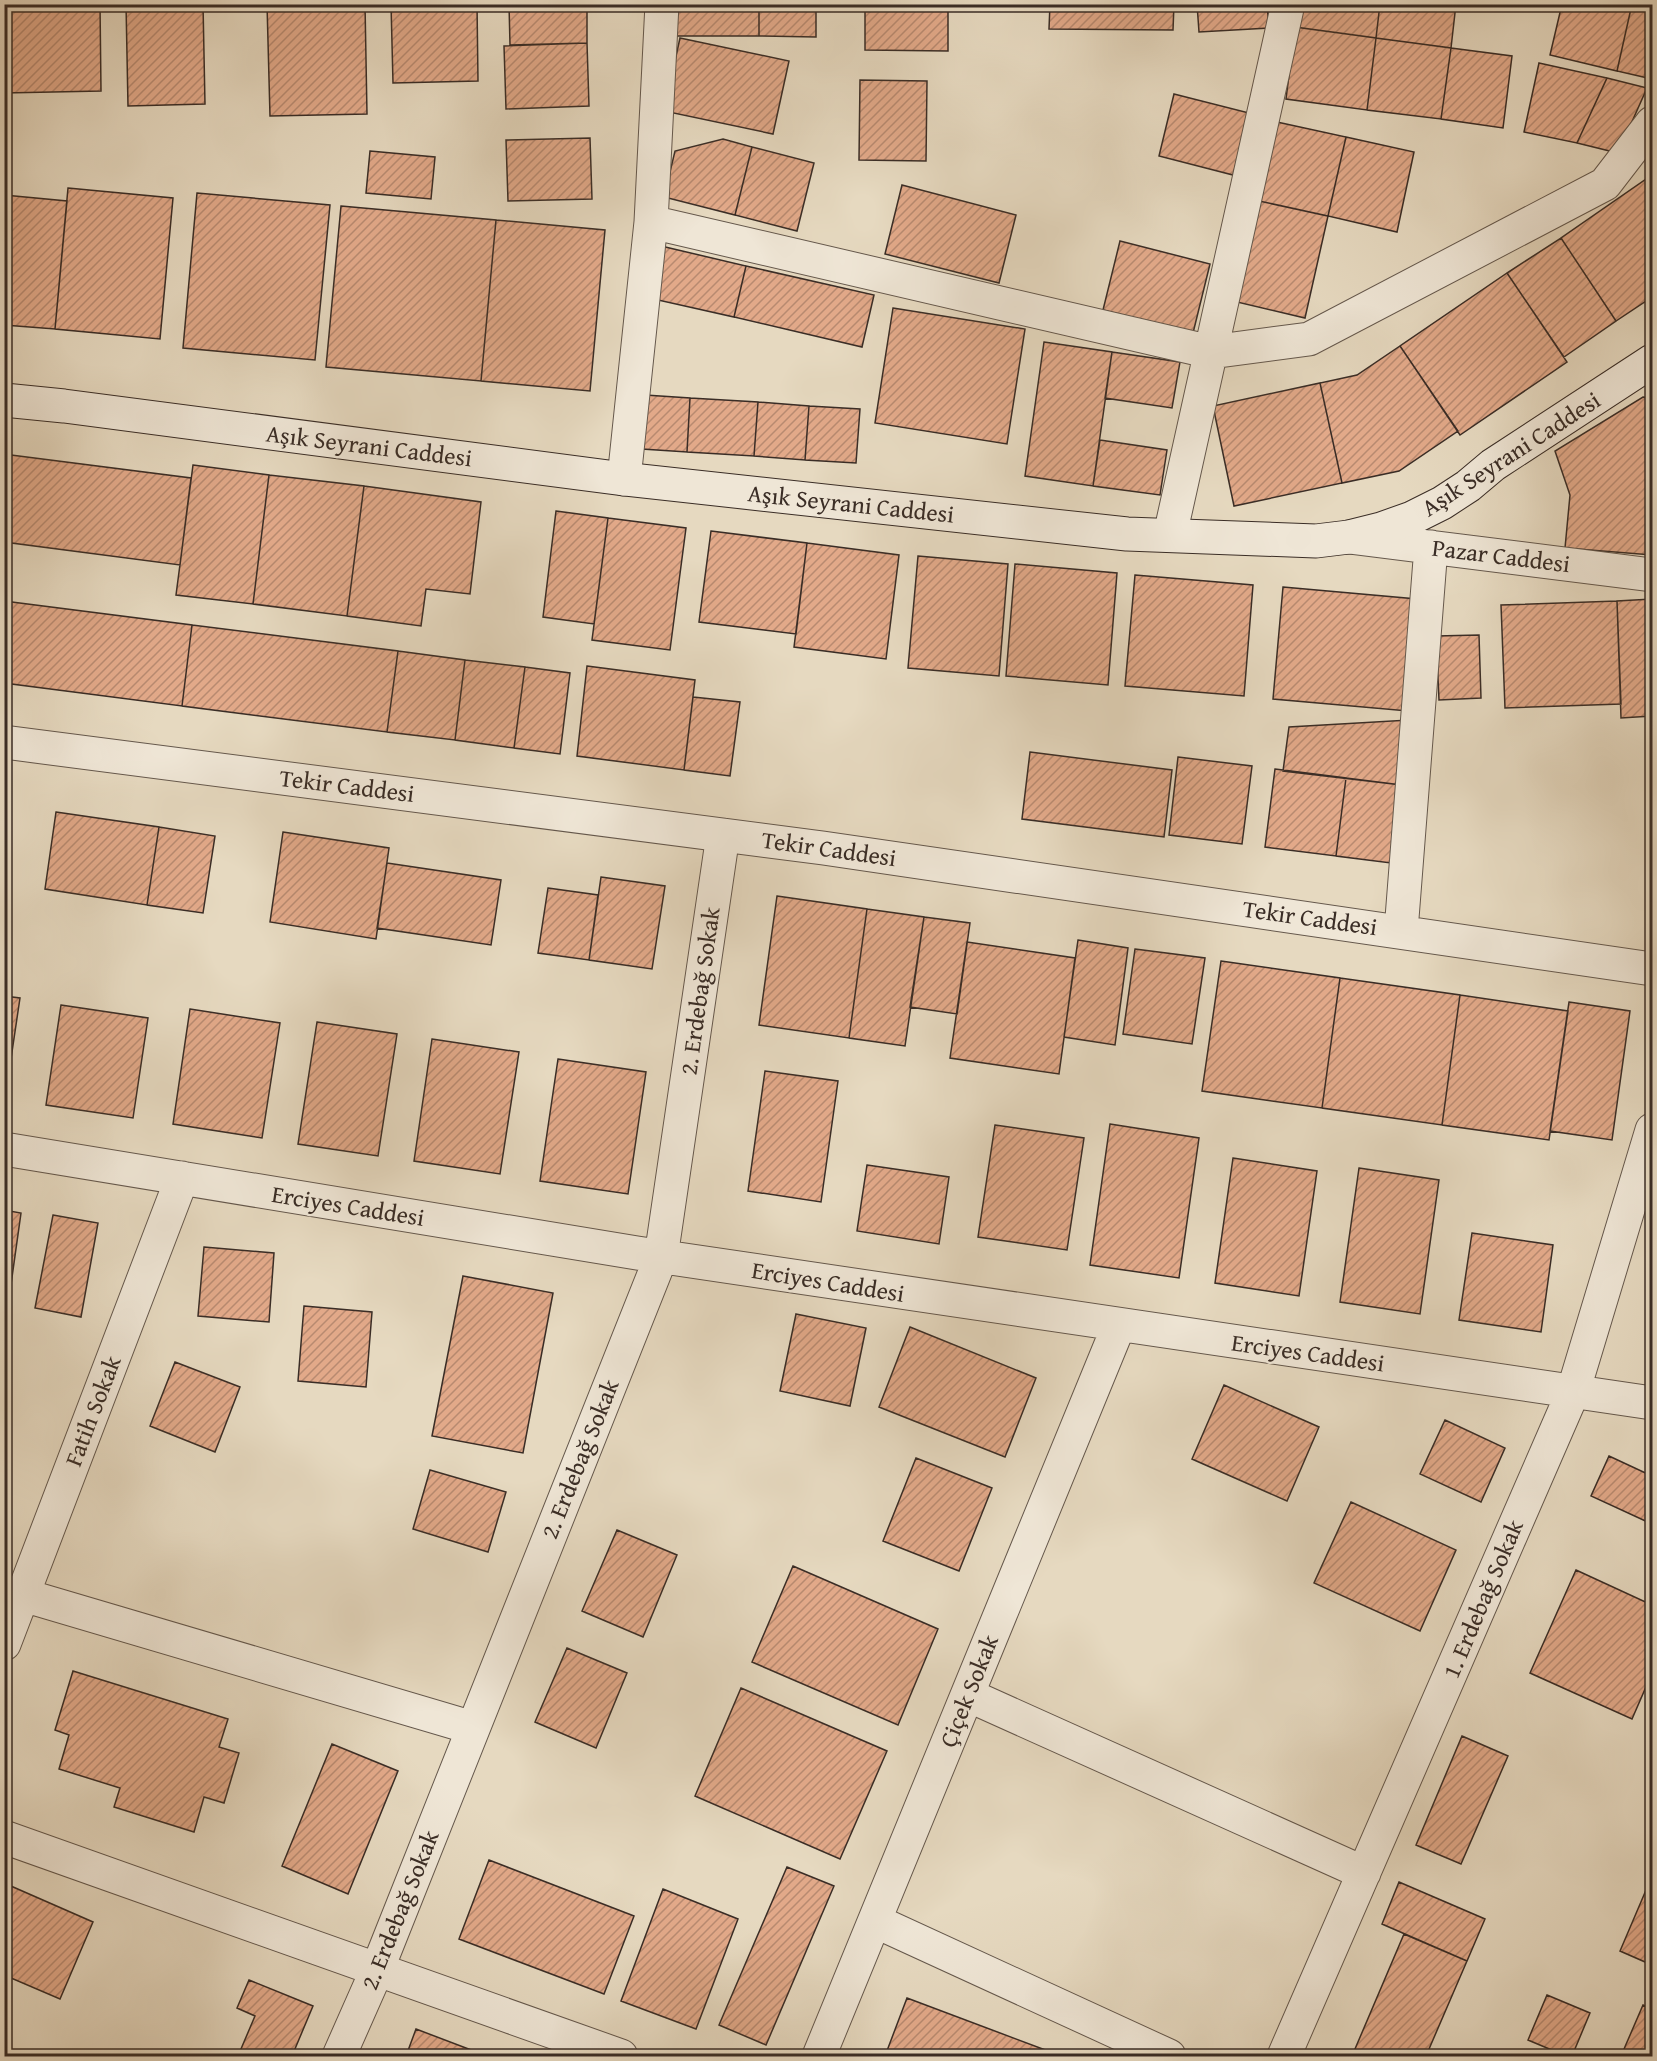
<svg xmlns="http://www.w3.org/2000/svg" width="1657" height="2061" viewBox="0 0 1657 2061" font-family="'Gentium Book Plus',serif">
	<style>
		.building { fill: url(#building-hatch); stroke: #3a2d26; stroke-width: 1.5 }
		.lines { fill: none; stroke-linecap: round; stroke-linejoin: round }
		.minor-casing { stroke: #65584c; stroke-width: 35 }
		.secondary-casing { stroke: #3a2d26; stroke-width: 35 }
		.minor { stroke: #efe6d6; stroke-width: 33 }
		.secondary { stroke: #efe6d6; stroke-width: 33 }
		.labels { text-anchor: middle; stroke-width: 4.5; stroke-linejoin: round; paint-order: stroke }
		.street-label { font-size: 24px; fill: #3a2d26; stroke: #efe6d6 }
	</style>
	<defs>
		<pattern id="building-hatch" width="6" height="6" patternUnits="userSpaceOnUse" patternTransform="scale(1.5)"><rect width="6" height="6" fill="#e2a989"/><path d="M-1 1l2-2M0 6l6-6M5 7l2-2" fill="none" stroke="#b88a70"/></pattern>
	</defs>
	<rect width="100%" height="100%" fill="#e6d9c0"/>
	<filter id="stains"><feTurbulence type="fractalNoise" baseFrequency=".00333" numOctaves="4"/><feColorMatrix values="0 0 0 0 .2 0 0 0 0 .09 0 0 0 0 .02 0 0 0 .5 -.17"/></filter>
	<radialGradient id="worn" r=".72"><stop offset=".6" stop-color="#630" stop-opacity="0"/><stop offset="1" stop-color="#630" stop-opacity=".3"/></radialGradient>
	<path class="building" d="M4,4H100L101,91L4,93Z
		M126,4H203L205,104L128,106Z
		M267,4H365L367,114L270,116Z
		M391,4H477L478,81L393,83Z
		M509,4H587V43L510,45Z
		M666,4H759V36H666Z
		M759,4H816V37L759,36Z
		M865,4H948V51L865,50Z
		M1050,4H1174L1173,30L1049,29Z
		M1197,4H1267L1269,28L1199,32Z
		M1298,4H1380L1376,38L1295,27Z
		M1380,4H1456L1451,48L1376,38Z
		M1562,4H1632L1617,71L1550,55Z
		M1632,4H1652V79L1617,71Z
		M1295,27L1376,38L1367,110L1286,99Z
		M680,38L789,61L773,134L664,111Z
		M1376,38L1451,48L1441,119L1367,110Z
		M587,43L589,106L506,109L504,46Z
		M1451,48L1512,56L1503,128L1441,119Z
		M1539,63L1607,78L1577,143L1524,132Z
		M1607,78L1647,88L1618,153L1577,143Z
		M860,80L927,81L926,161L859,160Z
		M1174,94L1249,113L1233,175L1159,156Z
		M1277,122L1346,137L1328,216L1259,201Z
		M1346,137L1414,152L1397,232L1328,216Z
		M590,138L592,199L508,201L506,140Z
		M723,139L752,147L735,215L664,197L675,151Z
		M752,147L814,163L797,231L735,215Z
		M370,151L435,157L431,199L366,193Z
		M1652,175V297L1616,321L1561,238Z
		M902,185L1016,215L999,283L885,254Z
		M68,188L173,198L160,339L55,329Z
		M197,193L330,205L315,360L183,348Z
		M4,195L67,201L55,329L4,325Z
		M1259,201L1328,216L1305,318L1237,302Z
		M341,206L496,220L481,381L326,367Z
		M496,220L605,230L590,391L481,381Z
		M1561,238L1616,321L1564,357L1507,273Z
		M1120,241L1210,264L1193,333L1103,310Z
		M661,246L746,266L734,317L649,298Z
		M746,266L874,295L862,347L734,317Z
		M1507,273L1567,362L1460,435L1400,346Z
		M893,308L1025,329L1007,444L875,423Z
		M1044,342L1112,352L1093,486L1025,476Z
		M1400,346L1458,431L1399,471L1342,483L1320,383L1357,375Z
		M1112,352L1180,362L1172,408L1105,398Z
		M1320,383L1342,483L1234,506L1213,406Z
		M645,395L690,398L687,452L642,449Z
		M1643,397L1652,398V555L1565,548L1570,495L1555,451Z
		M690,398L758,402L754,456L687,452Z
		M758,402L809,406L805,460L754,456Z
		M809,406L860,409L856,463L805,460Z
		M1100,440L1167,450L1160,495L1093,486Z
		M11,455L191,478L180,565L4,542V508Z
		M193,465L269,475L253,604L176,595Z
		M269,475L364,486L347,616L253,604Z
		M364,486L481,502L470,594L426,589L421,626L347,616Z
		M556,511L608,518L594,624L543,617Z
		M608,518L686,528L670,650L592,640Z
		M711,531L807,543L796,634L699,622Z
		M807,543L899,555L886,659L794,647Z
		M918,556L1008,564L999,676L908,668Z
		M1015,564L1117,573L1108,685L1006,676Z
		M1135,575L1253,585L1244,696L1125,686Z
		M1283,587L1417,599L1408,711L1273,699Z
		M1652,599V716L1621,718L1617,601Z
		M4,601L192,625L182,706L4,683Z
		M1617,601L1621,704L1505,708L1501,605Z
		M192,625L398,651L387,732L182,706Z
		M1479,635L1481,698L1439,700L1436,636Z
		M398,651L465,660L455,740L387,732Z
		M465,660L525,667L514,748L455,740Z
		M587,666L695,680L684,770L577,756Z
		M525,667L570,673L560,754L514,748Z
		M693,697L740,702L730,776L684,770Z
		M1409,720L1401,785L1283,771L1289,727Z
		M1030,752L1172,770L1164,837L1022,819Z
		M1178,757L1252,766L1242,844L1169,835Z
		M1275,769L1346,778L1336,856L1265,847Z
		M1346,778L1401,785L1391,863L1336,856Z
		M56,812L159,827L147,905L45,889Z
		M159,827L215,836L203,913L147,905Z
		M283,832L389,848L376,939L270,922Z
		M387,863L501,880L491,945L377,928Z
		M601,877L665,886L652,969L589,960Z
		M548,888L598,895L589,960L538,953Z
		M777,896L867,909L849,1038L759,1025Z
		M867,909L924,917L905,1046L849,1038Z
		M924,917L970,923L957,1014L910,1007Z
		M1078,940L1128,948L1115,1045L1064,1037Z
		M967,942L1075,958L1059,1074L950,1058Z
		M1135,949L1205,958L1192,1044L1123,1034Z
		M1221,961L1340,978L1322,1108L1202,1091Z
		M1340,978L1460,995L1442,1125L1322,1108Z
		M1460,995L1568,1011L1549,1140L1442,1125Z
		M4,996L20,998L5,1099H4Z
		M1569,1002L1630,1011L1612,1140L1550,1131Z
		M61,1005L148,1018L133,1118L46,1105Z
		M190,1009L280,1023L262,1138L173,1124Z
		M317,1022L397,1034L378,1156L298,1144Z
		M432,1039L519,1052L500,1174L414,1161Z
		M558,1059L646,1072L628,1194L540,1181Z
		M765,1071L838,1081L821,1202L748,1191Z
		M1110,1124L1199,1138L1179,1278L1090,1265Z
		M995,1125L1084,1138L1067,1250L978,1237Z
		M1233,1158L1317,1171L1299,1296L1215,1283Z
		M867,1165L949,1177L939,1244L857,1231Z
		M1359,1168L1439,1180L1420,1314L1340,1302Z
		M4,1210L21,1213L7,1313H4Z
		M53,1215L98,1223L81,1317L35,1308Z
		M1472,1233L1553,1245L1541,1332L1459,1320Z
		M204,1247L274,1253L269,1322L198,1316Z
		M463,1276L553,1293L523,1453L432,1436Z
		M304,1306L372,1312L366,1387L298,1381Z
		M796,1314L866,1328L850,1406L780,1391Z
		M910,1327L1036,1378L1005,1457L879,1407Z
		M175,1362L240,1387L215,1452L150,1426Z
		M1224,1385L1319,1427L1287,1501L1192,1459Z
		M1445,1420L1505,1448L1481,1502L1420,1474Z
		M1609,1456L1652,1476V1524L1591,1496Z
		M916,1458L992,1488L959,1571L883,1541Z
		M430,1470L506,1492L488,1552L413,1529Z
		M1351,1502L1456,1550L1420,1631L1314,1583Z
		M617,1530L677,1555L643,1637L582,1611Z
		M793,1566L938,1629L898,1725L752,1662Z
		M1576,1570L1652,1605V1673L1632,1719L1530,1673Z
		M567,1648L627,1673L596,1748L535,1722Z
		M73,1671L228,1719L219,1747L239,1753L224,1803L204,1797L194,1832L114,1807L120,1788L59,1769L69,1735L55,1730Z
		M741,1688L887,1751L840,1859L695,1796Z
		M1462,1736L1508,1756L1461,1864L1416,1845Z
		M332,1744L398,1771L348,1894L282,1866Z
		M489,1860L634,1916L604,1994L459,1939Z
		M787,1867L834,1886L766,2045L719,2025Z
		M1652,1876V1965L1620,1951Z
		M1399,1882L1485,1919L1467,1961L1382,1924Z
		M4,1883L93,1922L60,1999L4,1975Z
		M663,1889L738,1919L696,2029L621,2001Z
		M1404,1934L1467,1961L1426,2056H1352Z
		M249,1980L313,2006L292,2056H238L255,2016L237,2008Z
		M1547,1995L1590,2013L1572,2056H1566L1528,2040Z
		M907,1998L1048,2051L1046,2056H885Z
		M1643,2005L1652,2009V2056H1621Z
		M416,2029L487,2056H406Z"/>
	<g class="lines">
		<defs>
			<path id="minor" d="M651,222L1211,352L1309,339L1605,184L1652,123
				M624,479L651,222L662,4
				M1170,535L1288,4
				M1349,537L1652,575
				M4,742L823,848L1652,969
				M1401,931L1431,547
				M4,1149L637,1253L1652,1403
				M23,1595L473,1728
				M4,1644L182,1178
				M968,1695L1364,1873
				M4,1837L621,2056
				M875,1921L1169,2056
				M339,2056L377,1970L661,1257L723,835
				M819,2056L1119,1325
				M1284,2056L1573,1392L1652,1130"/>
			<path id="secondary" d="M4,400L64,406L624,479L1127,534L1316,541L1349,537L1381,529L1412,518L1442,503L1468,486L1493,465L1652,361"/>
		</defs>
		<use href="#minor" class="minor-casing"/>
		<use href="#secondary" class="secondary-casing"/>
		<use href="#minor" class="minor"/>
		<use href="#secondary" class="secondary"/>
	</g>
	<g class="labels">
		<g class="street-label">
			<text transform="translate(369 446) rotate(7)" y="8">Aşık Seyrani Caddesi</text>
			<text transform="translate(1511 454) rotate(-33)" y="8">Aşık Seyrani Caddesi</text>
			<text transform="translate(851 504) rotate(6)" y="8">Aşık Seyrani Caddesi</text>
			<text transform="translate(1501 556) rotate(7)" y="8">Pazar Caddesi</text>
			<text transform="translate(347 786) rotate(7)" y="8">Tekir Caddesi</text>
			<text transform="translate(829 849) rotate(8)" y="8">Tekir Caddesi</text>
			<text transform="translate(1310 918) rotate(8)" y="8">Tekir Caddesi</text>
			<text transform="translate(700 991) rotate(-82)" y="8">2. Erdebağ Sokak</text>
			<text transform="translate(348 1206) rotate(9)" y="8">Erciyes Caddesi</text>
			<text transform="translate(828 1282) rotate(9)" y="8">Erciyes Caddesi</text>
			<text transform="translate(1308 1353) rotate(8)" y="8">Erciyes Caddesi</text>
			<text transform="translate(93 1411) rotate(-69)" y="8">Fatih Sokak</text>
			<text transform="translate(580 1459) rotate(-68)" y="8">2. Erdebağ Sokak</text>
			<text transform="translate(1483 1599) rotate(-67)" y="8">1. Erdebağ Sokak</text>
			<text transform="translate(969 1691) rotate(-68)" y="8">Çiçek Sokak</text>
			<text transform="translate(400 1910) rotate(-68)" y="8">2. Erdebağ Sokak</text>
		</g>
	</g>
	<rect width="1657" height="2061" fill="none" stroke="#e6d9c0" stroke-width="24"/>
	<rect x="6" y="6" width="1645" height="2049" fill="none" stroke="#3a2d26" stroke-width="3"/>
	<rect x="12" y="12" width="1633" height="2037" fill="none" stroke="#3a2d26" stroke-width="1.5"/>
	<rect width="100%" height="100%" filter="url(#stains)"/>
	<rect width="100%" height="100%" fill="url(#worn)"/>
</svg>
